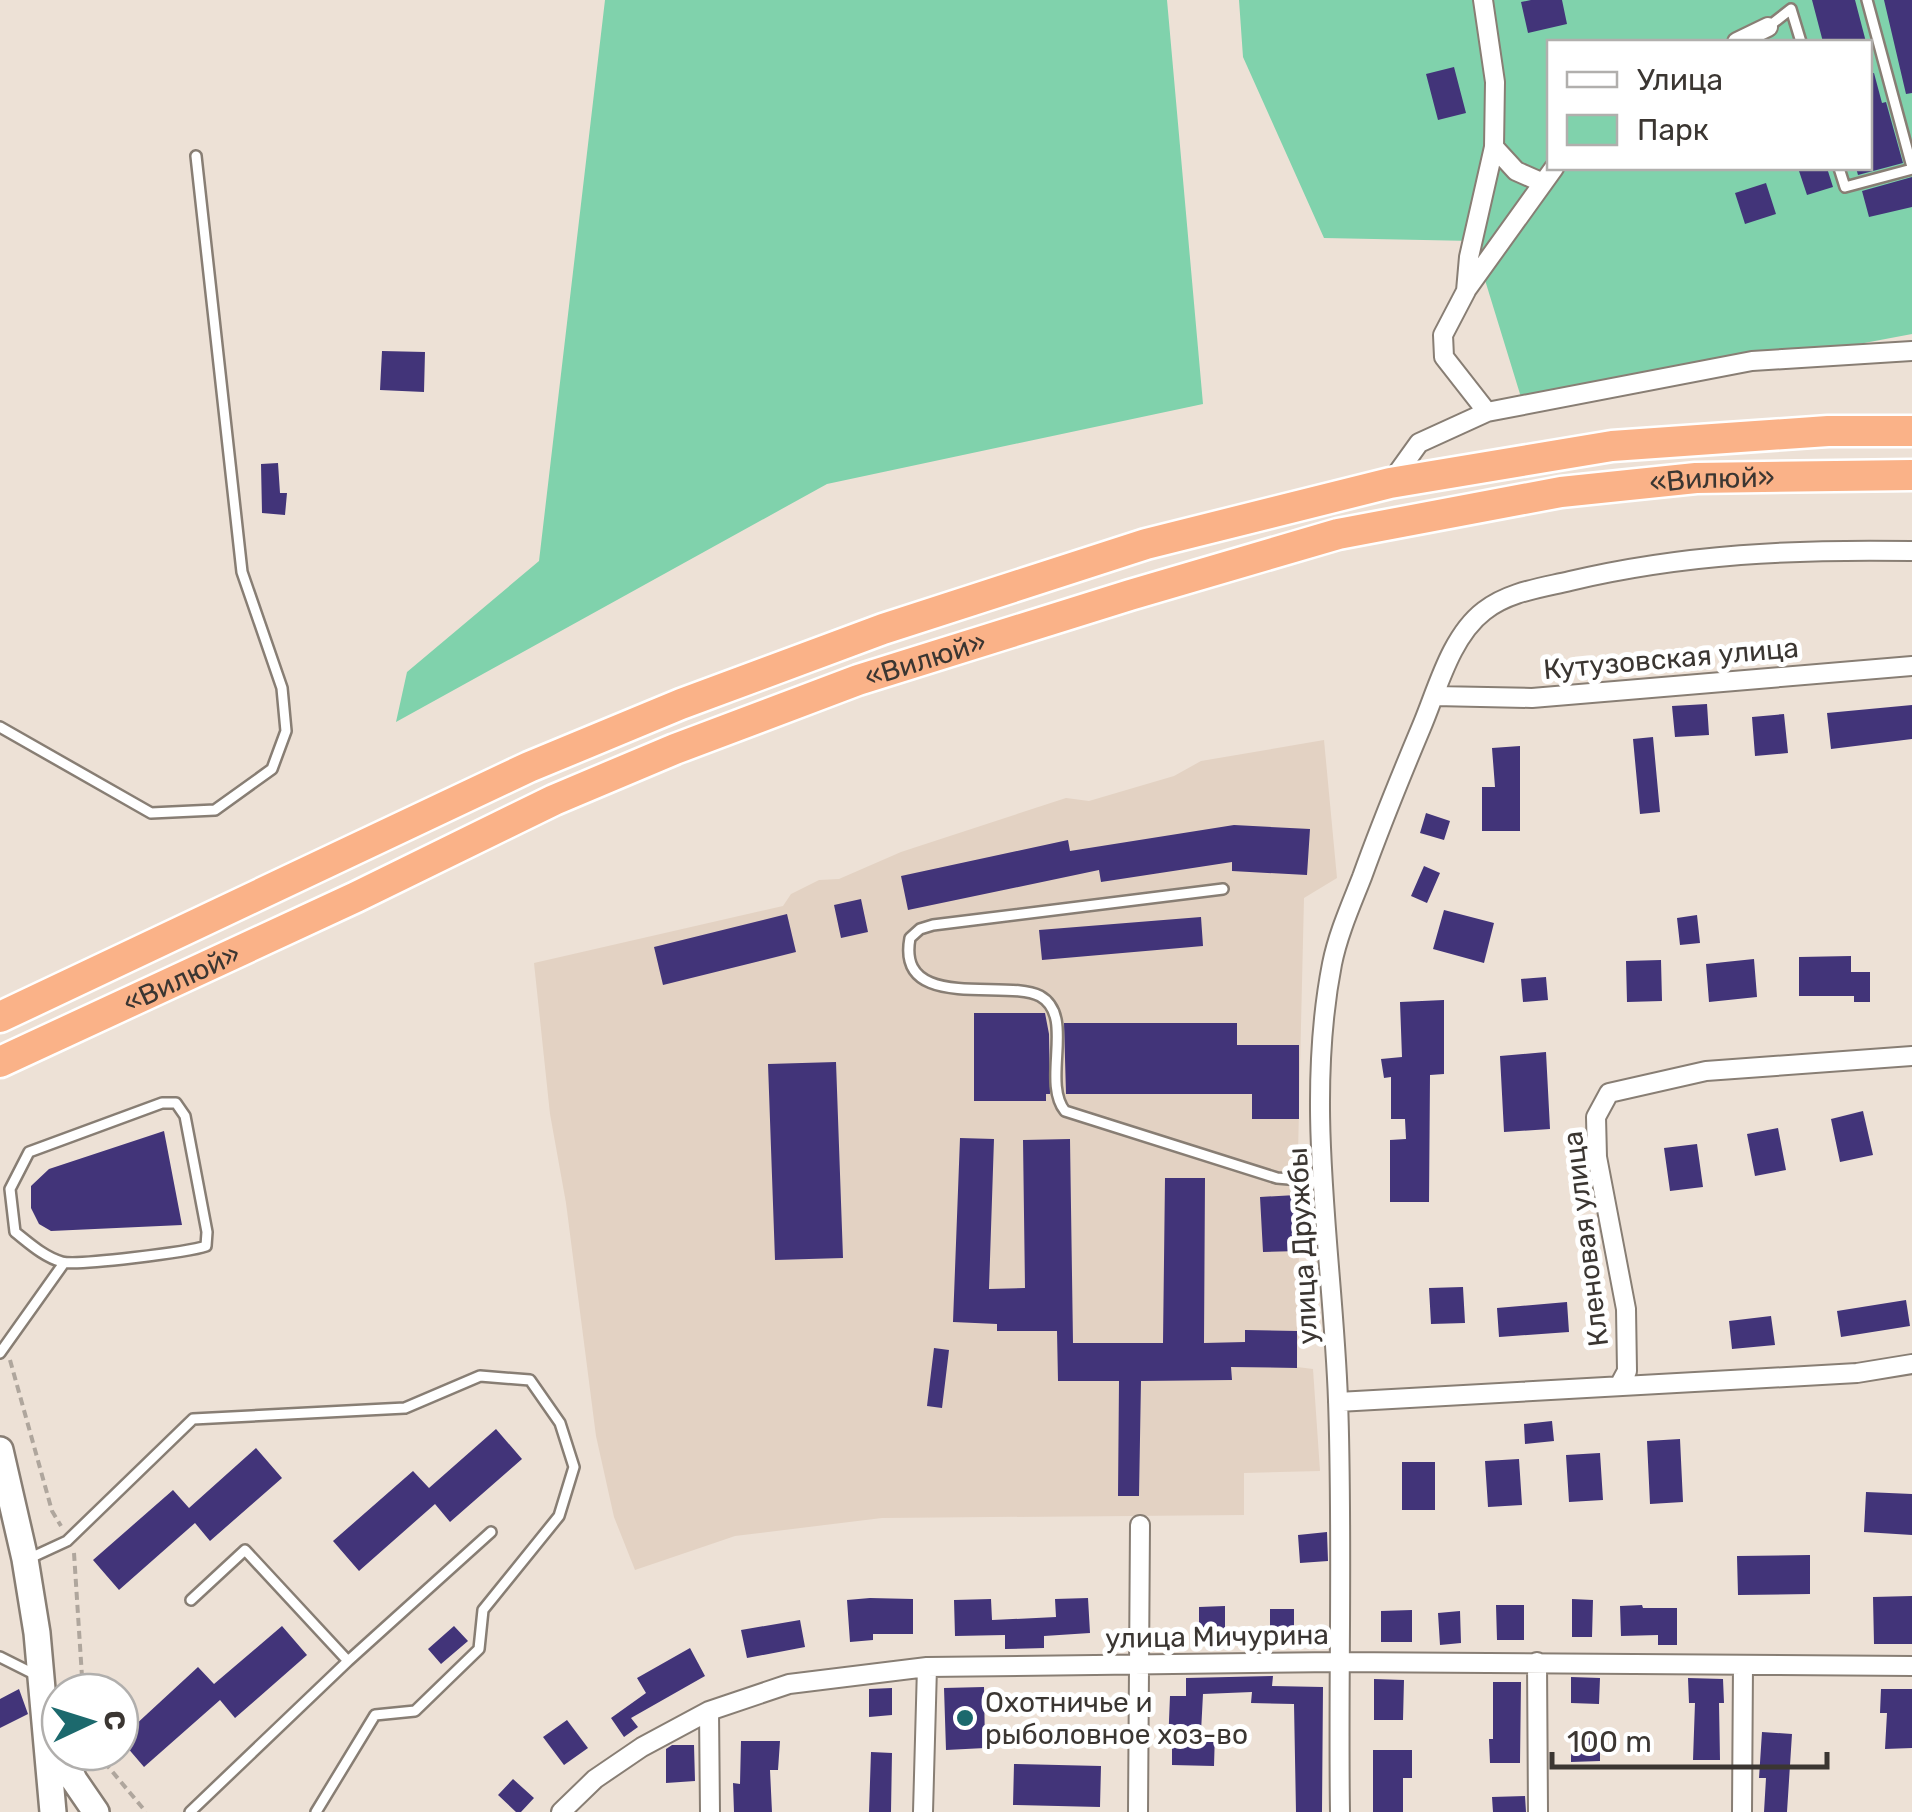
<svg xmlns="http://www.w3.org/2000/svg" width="1912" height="1812" viewBox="0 0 1912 1812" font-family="Rubik,sans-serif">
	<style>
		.built { fill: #e3d2c3 }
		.green { fill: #80d2ac; fill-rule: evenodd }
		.building { fill: #423479 }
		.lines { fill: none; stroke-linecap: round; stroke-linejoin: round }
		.service-casing { stroke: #887e74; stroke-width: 14 }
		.minor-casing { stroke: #887e74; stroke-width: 22 }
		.secondary-casing { stroke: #887e74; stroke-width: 30 }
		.trunk-casing { stroke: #fff; stroke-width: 35 }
		.path { stroke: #afa69d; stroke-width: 4; stroke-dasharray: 8 5; stroke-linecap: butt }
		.service { stroke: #fff; stroke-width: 9 }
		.minor { stroke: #fff; stroke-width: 18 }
		.secondary { stroke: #fff; stroke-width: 25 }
		.trunk { stroke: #fab288; stroke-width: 30 }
		.poi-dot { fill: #1c696d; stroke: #fff; stroke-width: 4 }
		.labels { text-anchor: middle; stroke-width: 10; stroke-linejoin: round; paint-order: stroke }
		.street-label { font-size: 28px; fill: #3b3632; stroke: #fff }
		.poi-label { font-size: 28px; fill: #3b3632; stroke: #fff; text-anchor: start }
	</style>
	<rect width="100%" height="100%" fill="#ede1d6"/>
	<path class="built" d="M1324,740L1337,878L1304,898L1297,1195L1299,1251L1297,1367L1313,1369L1320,1471L1244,1473V1515L882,1518L735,1536L635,1570L614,1517L596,1436L566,1203L550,1114L534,963L783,906L791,894L819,880L839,879L901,852L1066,798L1089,801L1174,776L1201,761Z"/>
	<path class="green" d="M605,0H1167L1203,404L827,484L396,722L407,672L539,561Z
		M1239,0H1912V334L1524,407L1473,241L1324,238L1243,57ZM1550,42H1870V168H1550Z"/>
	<path class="building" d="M1531,0H1562L1567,24L1528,33L1521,2Z
		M1812,0H1855L1866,42H1823Z
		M1884,0H1912V93L1906,94Z
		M1454,67L1466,113L1438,120L1426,74Z
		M1870,73H1874L1882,103L1886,102L1903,163L1858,175L1856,168H1870Z
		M1798,168H1827L1833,187L1807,195Z
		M1912,177V207L1869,217L1862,191Z
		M1766,183L1776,214L1745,224L1735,193Z
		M382,351L425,352L424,392L380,390Z
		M278,463L280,493H287L285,515L262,513L261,464Z
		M1707,704L1709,735L1675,737L1672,706Z
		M1912,705V739L1831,749L1827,713Z
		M1784,714L1788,753L1755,756L1752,717Z
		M1653,737L1660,812L1640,814L1633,739Z
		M1520,746V831H1482V787H1495L1492,748Z
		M1426,813L1450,821L1444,840L1420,833Z
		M1234,825L1310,829L1307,875L1232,871V862L1101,882L1099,870L908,910L901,876L1068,840L1070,851Z
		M1424,866L1440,873L1427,903L1411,896Z
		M861,899L868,932L841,938L834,905Z
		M1444,910L1494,923L1484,963L1433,949Z
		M787,914L796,952L663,985L654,947Z
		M1697,915L1700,943L1680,945L1677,918Z
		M1201,917L1203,946L1042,960L1039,930Z
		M1851,956V972H1870V1002H1854V996H1799V957Z
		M1754,959L1757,997L1709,1002L1706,964Z
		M1661,960L1662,1001L1627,1002L1626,961Z
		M1546,977L1548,1000L1523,1002L1521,979Z
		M1444,1000V1074L1430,1075L1429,1202H1390V1140L1406,1139L1405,1119H1391V1077L1384,1078L1381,1059L1402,1057L1400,1002Z
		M974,1013H1045L1049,1034L1050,1094H1046V1101H974Z
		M1064,1023H1237V1045H1299V1119H1252V1094H1066Z
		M1546,1052L1550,1129L1504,1132L1500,1056Z
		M836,1062L843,1258L775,1260L768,1064Z
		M1863,1111L1873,1155L1840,1162L1831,1119Z
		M1778,1128L1786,1170L1755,1176L1747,1134Z
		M164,1131L182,1225L51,1231L39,1224L31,1208V1186L49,1169Z
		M960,1138L994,1139L989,1289L1025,1288L1023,1140L1070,1139L1073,1343H1163L1165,1178H1205L1204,1343L1245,1342V1330L1297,1331V1368L1231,1367L1232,1380L1141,1381L1139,1496H1118L1119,1381H1058L1057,1331H997V1324L953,1322Z
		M1697,1144L1703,1187L1670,1191L1664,1148Z
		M1296,1195L1299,1251L1263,1252L1260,1197Z
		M1463,1287L1465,1323L1431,1324L1429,1288Z
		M1906,1300L1910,1326L1841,1337L1837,1311Z
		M1567,1302L1569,1332L1499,1337L1497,1308Z
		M1771,1316L1775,1345L1732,1349L1729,1321Z
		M934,1348L949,1350L942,1408L927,1406Z
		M1552,1421L1554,1441L1525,1444L1524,1424Z
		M496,1429L522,1459L450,1522L435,1504L359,1571L333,1541L413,1471L429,1488Z
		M1680,1439L1683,1502L1650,1504L1647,1441Z
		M256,1448L282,1478L210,1541L195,1523L119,1590L93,1560L173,1490L189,1508Z
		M1600,1453L1603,1500L1569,1502L1566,1455Z
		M1519,1459L1522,1505L1488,1507L1485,1461Z
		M1402,1462H1435V1510H1402Z
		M1866,1492L1912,1494V1535L1864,1532Z
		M1327,1532L1328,1561L1300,1563L1298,1535Z
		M1810,1555V1594L1738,1595L1737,1556Z
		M1912,1596V1644H1874L1873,1597Z
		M870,1598L913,1599V1634H873V1640L850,1642L847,1600Z
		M1088,1598L1090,1633L1044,1636V1648L1005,1649V1635L955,1636L954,1600L991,1599L992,1620L1056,1617L1055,1599Z
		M1572,1599L1593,1600L1592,1637H1572Z
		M1496,1605H1524V1640H1497Z
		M1642,1605L1643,1608H1677V1645H1658V1635L1621,1636L1620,1606Z
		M1225,1606V1634L1199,1635V1607Z
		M1270,1609H1294V1646H1270Z
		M1412,1610V1642H1381V1611Z
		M1460,1611L1461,1643L1440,1645L1438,1613Z
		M800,1620L805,1647L747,1658L741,1630Z
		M282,1626L307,1655L235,1718L220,1700L144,1767L120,1739L198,1667L214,1684Z
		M454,1626L468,1641L441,1664L428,1649Z
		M690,1648L705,1676L631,1718L638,1727L624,1737L611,1718L646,1693L637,1678Z
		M1273,1676L1272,1686L1323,1687L1322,1812H1296L1294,1704L1251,1703L1252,1692L1203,1694L1201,1732H1215L1214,1766L1172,1765V1745H1168L1170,1696H1186V1678Z
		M1571,1677L1600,1678L1599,1704L1571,1703Z
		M1688,1678L1723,1679L1724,1703H1719L1720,1760H1693L1695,1703H1689Z
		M1374,1679L1404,1680L1403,1720H1374Z
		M1493,1682H1521L1520,1763H1490L1489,1739H1493Z
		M984,1687L985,1748L946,1750L944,1688Z
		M892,1688V1715L869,1717V1689Z
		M19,1689L28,1714L0,1728V1699Z
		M1881,1689H1912V1748L1885,1749L1887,1713H1880Z
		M567,1720L588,1748L564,1765L543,1737Z
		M1762,1732L1792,1734L1787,1812H1764L1766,1778H1759Z
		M1600,1736V1761L1571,1762V1737Z
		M741,1741H780L778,1770H770L772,1812H734L733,1783L740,1784Z
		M672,1745H694L695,1781L666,1783V1749Z
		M1373,1750H1412V1778H1403V1812H1373Z
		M871,1752L892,1753L891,1812H869Z
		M1014,1764L1101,1766L1100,1807L1013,1805Z
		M513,1779L534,1798L521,1812H516L498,1795Z
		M1525,1796L1526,1812H1493L1492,1797Z"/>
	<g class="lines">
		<defs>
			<path id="service" d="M1867,0L1912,167
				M1768,27L1791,9L1801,42
				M1839,168L1845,187L1912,169
				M0,727L151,813L215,810L272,769L286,731L282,688L242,572L196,156
				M1223,889L933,925L920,929L910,938C896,1013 1006,978 1040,996C1076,1016 1041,1081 1065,1111L1277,1178L1323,1182
				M162,1103H176L185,1116L207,1232L206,1246C189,1252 77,1266 62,1262C44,1257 29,1243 15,1232L10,1189L29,1152Z
				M0,1353L64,1263
				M28,1559L67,1541L193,1419L405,1408L480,1376L530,1380L560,1423L574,1467L559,1516L483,1610L479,1649L415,1711L375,1715L316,1812
				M191,1600L245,1550L348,1661
				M0,1657L38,1676
				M190,1812L348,1661L491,1532"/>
			<path id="minor" d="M1483,0L1495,82L1494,147L1469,257L1466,291L1443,335L1444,357L1487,412
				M1737,42L1768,27
				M1494,147L1516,171L1541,182
				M1467,289L1554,168
				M1391,482L1419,443L1487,412L1752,361L1912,351
				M1435,696L1532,698L1912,666
				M1620,1384L1627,1371L1626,1309L1597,1157L1596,1117L1609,1093L1706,1071L1912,1056
				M1338,1402L1857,1373L1912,1364
				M1537,1662L1538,1812
				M709,1711L710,1812
				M561,1812L595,1779L642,1747L709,1711L789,1684L927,1667L1337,1662L1912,1666
				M923,1812L927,1667
				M1138,1812L1140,1525
				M1340,1812C1338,1675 1343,1537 1338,1400C1333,1257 1304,1107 1332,964C1338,934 1351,905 1362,877C1380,827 1400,778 1421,728C1437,691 1450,637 1484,611C1508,592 1540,588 1570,581C1684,554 1796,549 1912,551
				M1742,1812L1743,1665"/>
			<path id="secondary" d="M0,1450L25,1559L37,1633L53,1812
				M52,1734L74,1780L96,1812"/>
			<g id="trunk">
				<path d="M0,1017L529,767L681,704L883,629L1146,544L1390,483L1612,446L1828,431H1912"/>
				<path id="s1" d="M0,1062L356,897L554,800L675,749L858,680L1130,595L1338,534L1561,492L1696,478L1912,475"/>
			</g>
		</defs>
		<use href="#service" class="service-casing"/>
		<use href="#minor" class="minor-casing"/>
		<use href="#secondary" class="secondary-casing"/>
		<use href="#trunk" class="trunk-casing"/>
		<path class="path" d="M10,1360L52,1511L61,1526
			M74,1553L83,1692
			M96,1752L146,1812"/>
		<use href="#service" class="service"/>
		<use href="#minor" class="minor"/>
		<use href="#secondary" class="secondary"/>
		<use href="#trunk" class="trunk"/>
	</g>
	<circle class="poi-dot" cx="965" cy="1718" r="10"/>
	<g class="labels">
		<g class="street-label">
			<text dy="10" stroke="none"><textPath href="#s1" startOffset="1820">«Вилюй»</textPath></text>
			<text transform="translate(1671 658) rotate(-5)" y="10">Кутузовская улица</text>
			<text dy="10" stroke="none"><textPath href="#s1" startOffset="1010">«Вилюй»</textPath></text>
			<text dy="10" stroke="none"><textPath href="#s1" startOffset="200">«Вилюй»</textPath></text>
			<text transform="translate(1585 1239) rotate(-97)" y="10">Кленовая улица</text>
			<text transform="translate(1302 1246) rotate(-93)" y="10">улица Дружбы</text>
			<text transform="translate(1217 1636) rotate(-1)" y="10">улица Мичурина</text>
		</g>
		<g class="poi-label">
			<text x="985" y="1712">Охотничье и<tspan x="985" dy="32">рыболовное хоз-во</tspan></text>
		</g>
	</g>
	<rect x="1547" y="40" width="325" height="130" fill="#ffffff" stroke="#b1afad" stroke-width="2.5"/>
	<rect x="1567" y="72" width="50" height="15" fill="#ffffff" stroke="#b1afad" stroke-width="2.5"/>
	<text x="1637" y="90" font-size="30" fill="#3b3632">Улица</text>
	<rect x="1567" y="115" width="50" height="30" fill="#80d2ac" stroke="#b1afad" stroke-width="2.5"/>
	<text x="1637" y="140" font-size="30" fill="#3b3632">Парк</text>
	<g transform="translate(90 1722) rotate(86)"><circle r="48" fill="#ffffff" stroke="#b1afad" stroke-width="2.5"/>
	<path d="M0-8L18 38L0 25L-18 38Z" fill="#1c696d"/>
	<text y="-15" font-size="28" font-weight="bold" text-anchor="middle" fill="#3b3632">С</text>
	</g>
	<path d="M1552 1752v15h275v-15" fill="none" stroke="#3b3632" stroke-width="5"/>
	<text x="1567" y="1752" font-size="30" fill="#3b3632" stroke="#ffffff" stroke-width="8" paint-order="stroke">100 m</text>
</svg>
